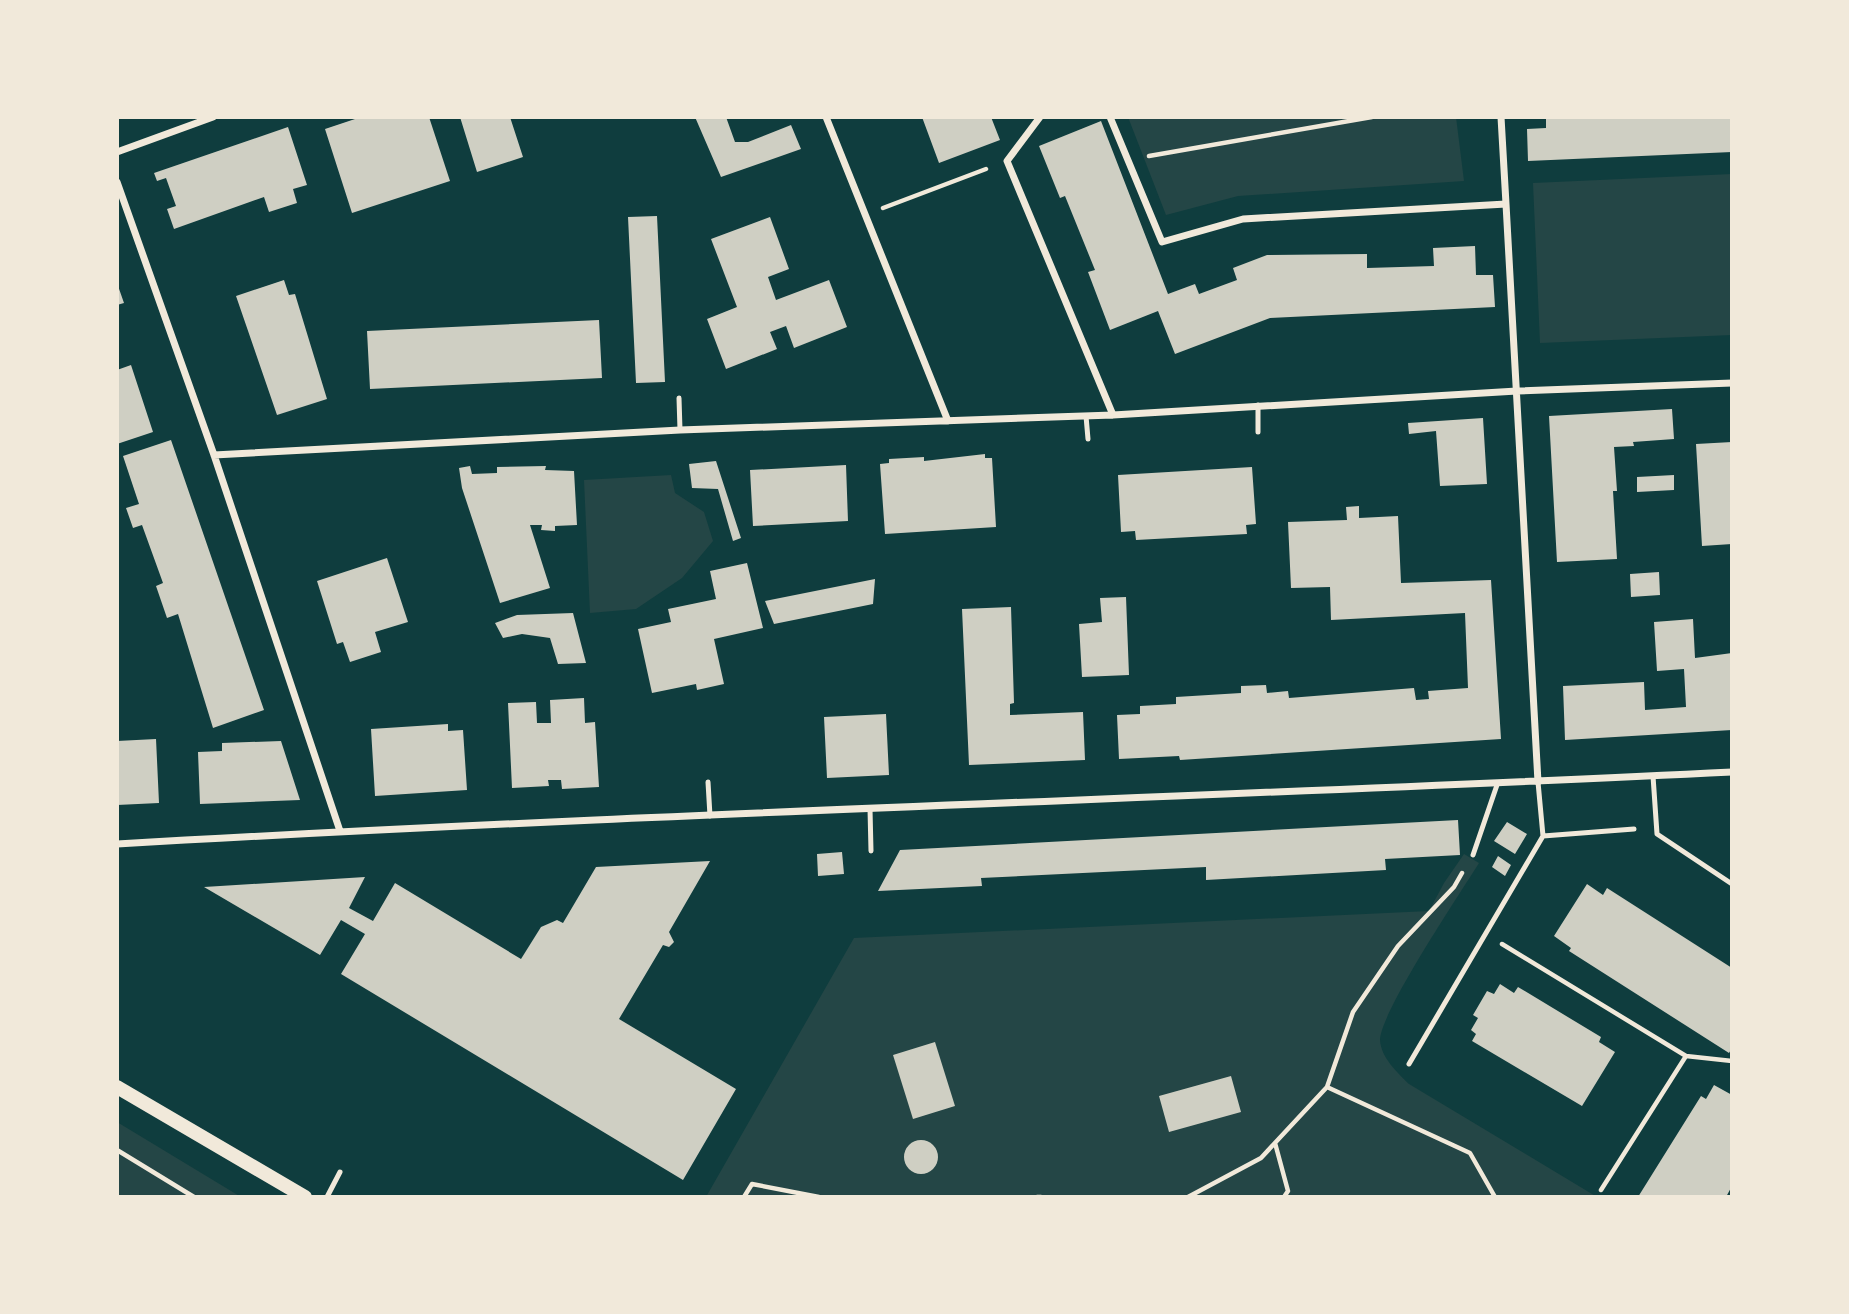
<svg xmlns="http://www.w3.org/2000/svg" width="1849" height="1314" viewBox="0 0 1849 1314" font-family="Karla,sans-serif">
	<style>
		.green { fill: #244646 }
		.building { fill: #cfcfc3 }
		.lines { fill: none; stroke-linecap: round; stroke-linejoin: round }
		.path { stroke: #f1e9da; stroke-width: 4.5 }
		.service { stroke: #f1e9da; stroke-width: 5 }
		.minor { stroke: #f1e9da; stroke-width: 7 }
		.secondary { stroke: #f1e9da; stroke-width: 14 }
	</style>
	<rect width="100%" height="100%" fill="#0f3d3e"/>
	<path class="green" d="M1128,117H1456L1464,181L1238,196L1166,215Z
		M1732,174V335L1540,343L1533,183Z
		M671,475L675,493L704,512L713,541L682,578L636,609L590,613L584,480Z
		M1464,854L1479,863C1461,892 1380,1013 1380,1040C1381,1058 1398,1073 1409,1084L1597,1197H706L854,938L1429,911L1444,883Z
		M117,1122L241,1197H117Z"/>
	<path class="building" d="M361,117H429L450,181L352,213L325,129Z
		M460,117H510L523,157L477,172Z
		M695,117H726L735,142H748L791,125L801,149L721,177Z
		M922,117H991L1000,140L939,163Z
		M1546,117H1732V152L1528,161L1527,129L1546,128Z
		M1101,121L1168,294L1195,284L1199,294L1237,280L1233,268L1267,255L1367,254V268L1434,266L1433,248L1475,246L1476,275H1493L1495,307L1270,318L1175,354L1158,311L1110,330L1088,272L1095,270L1065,196L1060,198L1039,146Z
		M288,127L307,185L293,189L297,203L269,212L264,197L174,229L167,209L176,206L166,178L157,181L154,173Z
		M657,216L665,382L636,383L628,217Z
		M770,217L789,269L768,277L776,300L829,280L847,327L794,348L786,326L770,332L777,349L726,369L707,319L737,307L711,239Z
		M284,280L289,295L295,294L327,399L277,415L236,296Z
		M117,283L124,303L117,305Z
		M599,320L602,378L370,389L367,331Z
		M131,365L153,432L117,444V370Z
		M1672,409L1674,439L1633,442L1634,446L1614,447L1617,491H1613L1617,559L1557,562L1549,416Z
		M1483,418L1487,484L1440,486L1436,431L1409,434L1408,423Z
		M171,440L264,710L213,728L178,614L167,618L156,586L163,583L142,525L133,528L126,508L139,504L123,456Z
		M1732,442V544L1702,546L1696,444Z
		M985,454V458H992L996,527L885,534L880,464L889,463V459L924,457V461Z
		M716,461L741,538L733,541L718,489L692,488L689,464Z
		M846,465L848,521L753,526L750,470Z
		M470,466L472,474L497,473V467L546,466L545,470L574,471L577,525L555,526V531L541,530L542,525H530L550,588L500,603L462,488L459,468Z
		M1252,467L1256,524L1246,525L1247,534L1136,540L1135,531L1121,532L1118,475Z
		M1674,475V490L1637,492V477Z
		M1359,506V518L1398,516L1401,583L1491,580L1501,739L1180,760L1179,756L1119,759L1117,715L1140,714V706L1176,704V697L1241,693V686L1266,685L1267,693L1288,691L1289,698L1414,688L1416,700L1429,699L1428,691L1468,688L1465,613L1331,620L1330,587L1291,588L1288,522L1347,520L1346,507Z
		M387,558L408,622L375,632L381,652L350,662L343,642L337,644L317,581Z
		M747,563L763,628L714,639L724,684L697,690L696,684L652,693L638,629L671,622L668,609L716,599L710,571Z
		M1659,572L1660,595L1631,597L1630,574Z
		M875,579L873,604L774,624L765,601Z
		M1126,597L1129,675L1082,677L1079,624L1102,622L1100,598Z
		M1011,607L1014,703L1010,704V715L1083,712L1085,760L969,765L962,609Z
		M573,613L586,663L558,664L550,638L522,634L503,638L495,623L517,615Z
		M1693,619L1695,658L1732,653V730L1565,740L1563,686L1644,682L1645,710L1686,707L1684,669L1657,671L1654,622Z
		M584,698L585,723L595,722L599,787L562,789L561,780H548L549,786L512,788L508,703L536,702L537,723H551L550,700Z
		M886,714L889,775L827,778L824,717Z
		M448,724V731L463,730L467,790L375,796L371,729Z
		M156,739L159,803L117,805V741Z
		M281,741L300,800L200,804L198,752L222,751V743Z
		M1458,820L1460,855L1385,859L1386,870L1206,880V867L981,878L982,886L878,891L900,850Z
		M1507,822L1527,834L1515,854L1494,841Z
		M842,852L844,874L818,876L817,854Z
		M1498,856L1511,865L1505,876L1492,867Z
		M710,861L669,932L674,942L669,947L663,945L619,1019L736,1089L683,1180L341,974L365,934L341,920L320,955L204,887L365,877L349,908L373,921L395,883L521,959L541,927L557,920L563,923L596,867Z
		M1587,884L1603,895L1607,888L1732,968V1048L1729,1053L1569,951L1571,948L1554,936Z
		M1500,984L1514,993L1518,987L1601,1037L1599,1042L1615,1052L1582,1106L1472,1041L1476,1034L1471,1030L1478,1018L1473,1015L1487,991L1494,994Z
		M935,1042L955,1106L913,1119L893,1055Z
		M1231,1076L1241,1112L1169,1132L1159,1096Z
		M1714,1085L1732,1095V1186L1726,1197H1638L1701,1096L1706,1099Z
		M904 1157a17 17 0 1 1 34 0a17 17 0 1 1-34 0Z"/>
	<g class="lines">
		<path class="path" d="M1149,156L1372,117
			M883,208L986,169
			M1502,944L1686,1056L1732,1061
			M1327,1087L1470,1153L1495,1197
			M1275,1143L1288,1191L1284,1197
			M117,1150L194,1197
			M1601,1190L1686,1056
			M744,1197L752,1184L819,1197
			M1037,1197H1041
			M1188,1197L1261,1158L1327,1087L1353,1012L1398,946L1454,887L1462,873"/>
		<path class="service" d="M679,398L680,430
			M1258,405V432
			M1086,416L1088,439
			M1653,776L1657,834L1732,884
			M708,782L710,816
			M870,809L871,851
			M1543,836L1634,829
			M1473,855L1497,785
			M1409,1064L1543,836L1538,782
			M327,1197L340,1172"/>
		<path class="minor" d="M826,117L948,421
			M1040,117L1007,161L1113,415
			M1110,117L1162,242L1243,219L1506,204L1501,117
			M117,152L213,117
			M117,182L214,455L340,831
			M1506,204L1538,782
			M214,455L680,430L1113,415L1517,391L1732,383
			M117,844C655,813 1194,798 1732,772"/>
		<path class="secondary" d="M117,1087L305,1197"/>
	</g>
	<rect width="1849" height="1314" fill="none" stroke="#f1e9da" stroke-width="238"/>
</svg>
